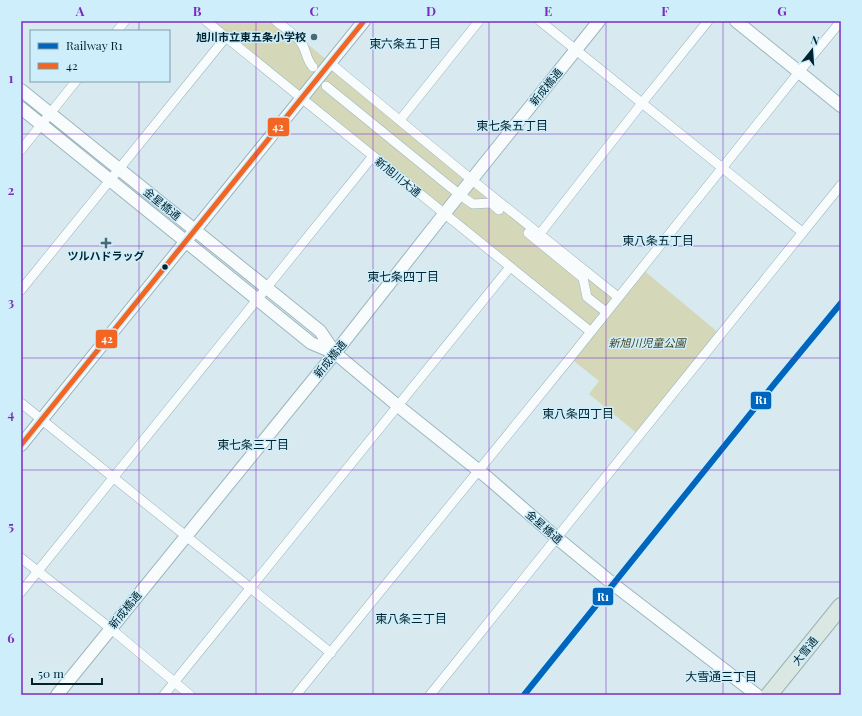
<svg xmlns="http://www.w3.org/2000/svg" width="862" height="716" viewBox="0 0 862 716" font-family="'Playfair Display','Noto Sans JP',serif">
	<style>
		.green { fill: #d4d8b8 }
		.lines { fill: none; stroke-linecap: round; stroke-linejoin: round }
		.street-casing { stroke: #9cb5bd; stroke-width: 10 }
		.secondary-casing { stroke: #9cb5bd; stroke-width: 14 }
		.highway-casing { stroke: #9db3b1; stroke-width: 18 }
		.street { stroke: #f9fcfd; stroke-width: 9 }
		.secondary { stroke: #f9fcfd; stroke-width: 12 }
		.highway { stroke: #dae7e2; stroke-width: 16 }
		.bus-1-casing { stroke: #ceeefb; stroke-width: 8 }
		.bus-1 { stroke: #f26522; stroke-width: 5 }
		.rail-1-casing { stroke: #ceeefb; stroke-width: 9 }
		.rail-1 { stroke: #0065bd; stroke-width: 6 }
		.grid { fill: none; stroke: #7b2cbf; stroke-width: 1; stroke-opacity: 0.55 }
		.poi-dot { fill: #4c6973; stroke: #ceeefb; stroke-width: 1.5 }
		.bus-dot { fill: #00232f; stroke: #ceeefb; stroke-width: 1.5 }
		.labels { text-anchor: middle; stroke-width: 3; stroke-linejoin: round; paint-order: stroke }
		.poi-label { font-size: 11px; font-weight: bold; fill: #00232f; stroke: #ceeefb; text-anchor: end }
		.street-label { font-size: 11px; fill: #00232f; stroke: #ceeefb }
		.park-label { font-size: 11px; font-style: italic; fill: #47421c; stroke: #ceeefb }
		.neighbourhood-label { font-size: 12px; fill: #00232f; stroke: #ceeefb }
		.line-badge { stroke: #ceeefb; stroke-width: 1.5 }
		.badge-label { font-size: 11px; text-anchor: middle; font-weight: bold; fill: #fff }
		.neatline { fill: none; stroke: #7b2cbf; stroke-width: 1.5 }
		.grid-label { font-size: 13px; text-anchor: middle; font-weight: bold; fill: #7b2cbf }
	</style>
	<rect width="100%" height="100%" fill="#d8eaf0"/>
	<path class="green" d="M206,21H279L618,296L641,268L720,334L639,435L589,394L599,381L570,358L591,332Z"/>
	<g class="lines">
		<defs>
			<path id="street" d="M206,21L591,332
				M276,21C284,28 297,35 302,44C307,52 306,60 313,67
				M540,21L802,232
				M117,31L125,21
				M330,63L472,180L618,297
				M326,86L460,195L473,204L491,203L499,210
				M400,120L479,21
				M21,150L76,81
				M528,233L583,278L587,297L606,312
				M539,235L642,103L708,21
				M21,290L226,37
				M21,403L331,653
				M21,558L110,628L190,695
				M21,592L373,156
				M164,695L510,267
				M296,695L570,358L799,72L841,21
				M430,695L841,185"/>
			<path id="secondary" d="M736,21L841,106
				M21,90L320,331L335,353L398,406L488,478L557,538L613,584L757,695
				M21,108L311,343L335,353
				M21,445L364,21
				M57,695L335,353L444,214L599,21"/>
			<path id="highway" d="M769,695L841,606"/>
		</defs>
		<use href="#street" class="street-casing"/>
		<use href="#secondary" class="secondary-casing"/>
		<use href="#highway" class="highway-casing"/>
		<use href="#street" class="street"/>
		<use href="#secondary" class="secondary"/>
		<use href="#highway" class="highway"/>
		<defs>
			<path id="bus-1" d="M21,445L364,21"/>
		</defs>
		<use href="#bus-1" class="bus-1-casing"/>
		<use href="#bus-1" class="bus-1"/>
		<defs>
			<path id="rail-1" d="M524,695L775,383L841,303"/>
		</defs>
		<use href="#rail-1" class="rail-1-casing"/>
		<use href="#rail-1" class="rail-1"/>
	</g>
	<path class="grid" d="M139,21V31M256,21V695M373,21V695M489,21V695M606,21V695M723,21V695M139,81V695M21,134H841M21,246H841M21,358H841M21,470H841M21,582H841"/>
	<g class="poi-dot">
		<circle cx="314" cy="37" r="4"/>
		<path d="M104 237h4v4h4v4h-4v4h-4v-4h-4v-4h4z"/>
	</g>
	<circle class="bus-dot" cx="165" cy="267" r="3.5"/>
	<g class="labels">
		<g class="poi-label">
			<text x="306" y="41">旭川市立東五条小学校</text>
			<text x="106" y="260" text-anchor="middle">ツルハドラッグ</text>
		</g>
		<g class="street-label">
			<text transform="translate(546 87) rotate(-51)" y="4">新成橋通</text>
			<text transform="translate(398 177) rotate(39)" y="4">新旭川大通</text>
			<text transform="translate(162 204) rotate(39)" y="4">金星橋通</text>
			<text transform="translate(330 359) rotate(-51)" y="4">新成橋通</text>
			<text transform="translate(544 527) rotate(41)" y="4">金星橋通</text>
			<text transform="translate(125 610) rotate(-51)" y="4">新成橋通</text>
			<text transform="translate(805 651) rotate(-51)" y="4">大雪通</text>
		</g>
		<g class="park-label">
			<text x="647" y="347">新旭川児童公園</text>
		</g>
		<g class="neighbourhood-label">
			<text x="405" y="48">東六条五丁目</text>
			<text x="512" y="130">東七条五丁目</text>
			<text x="658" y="245">東八条五丁目</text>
			<text x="403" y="281">東七条四丁目</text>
			<text x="578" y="418">東八条四丁目</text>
			<text x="253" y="449">東七条三丁目</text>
			<text x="411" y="623">東八条三丁目</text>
			<text x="721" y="681">大雪通三丁目</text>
		</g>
	</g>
	<g class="line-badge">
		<rect x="267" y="117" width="23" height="20" rx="4" fill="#f26522"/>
		<rect x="95" y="329" width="23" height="20" rx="4" fill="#f26522"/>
		<rect x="750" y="391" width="22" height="19" rx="4" fill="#0065bd"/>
		<rect x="592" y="587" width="22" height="19" rx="4" fill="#0065bd"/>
	</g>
	<g class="badge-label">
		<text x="278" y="131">42</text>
		<text x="107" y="343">42</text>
		<text x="761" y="404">R1</text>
		<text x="603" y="601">R1</text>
	</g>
	<rect width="862" height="716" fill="none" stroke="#ceeefb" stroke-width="44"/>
	<rect x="30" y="30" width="140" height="52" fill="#ceeefb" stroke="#7c9da9"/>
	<rect x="38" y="43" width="20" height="6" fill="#0065bd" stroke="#7c9da9"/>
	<text x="66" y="50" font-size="12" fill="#00232f">Railway R1</text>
	<rect x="38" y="63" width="20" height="6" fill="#f26522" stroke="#7c9da9"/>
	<text x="66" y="70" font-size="12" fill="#00232f">42</text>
	<g transform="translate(812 50) rotate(17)" stroke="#ceeefb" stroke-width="3" paint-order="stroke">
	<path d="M0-3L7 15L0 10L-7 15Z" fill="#00232f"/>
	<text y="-6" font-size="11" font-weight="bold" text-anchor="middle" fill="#00232f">N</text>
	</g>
	<path d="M32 678v6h70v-6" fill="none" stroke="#00232f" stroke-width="2"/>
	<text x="38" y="678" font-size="12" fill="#00232f" stroke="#ceeefb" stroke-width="3" paint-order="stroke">50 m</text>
	<rect x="22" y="22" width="818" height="672" class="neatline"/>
	<g class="grid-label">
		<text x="80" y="16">A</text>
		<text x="197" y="16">B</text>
		<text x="314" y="16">C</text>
		<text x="431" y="16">D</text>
		<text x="548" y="16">E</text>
		<text x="665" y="16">F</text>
		<text x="782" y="16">G</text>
		<text x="11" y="83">1</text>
		<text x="11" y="195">2</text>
		<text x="11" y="307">3</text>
		<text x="11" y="419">4</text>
		<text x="11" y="531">5</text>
		<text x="11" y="643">6</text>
	</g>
</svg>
